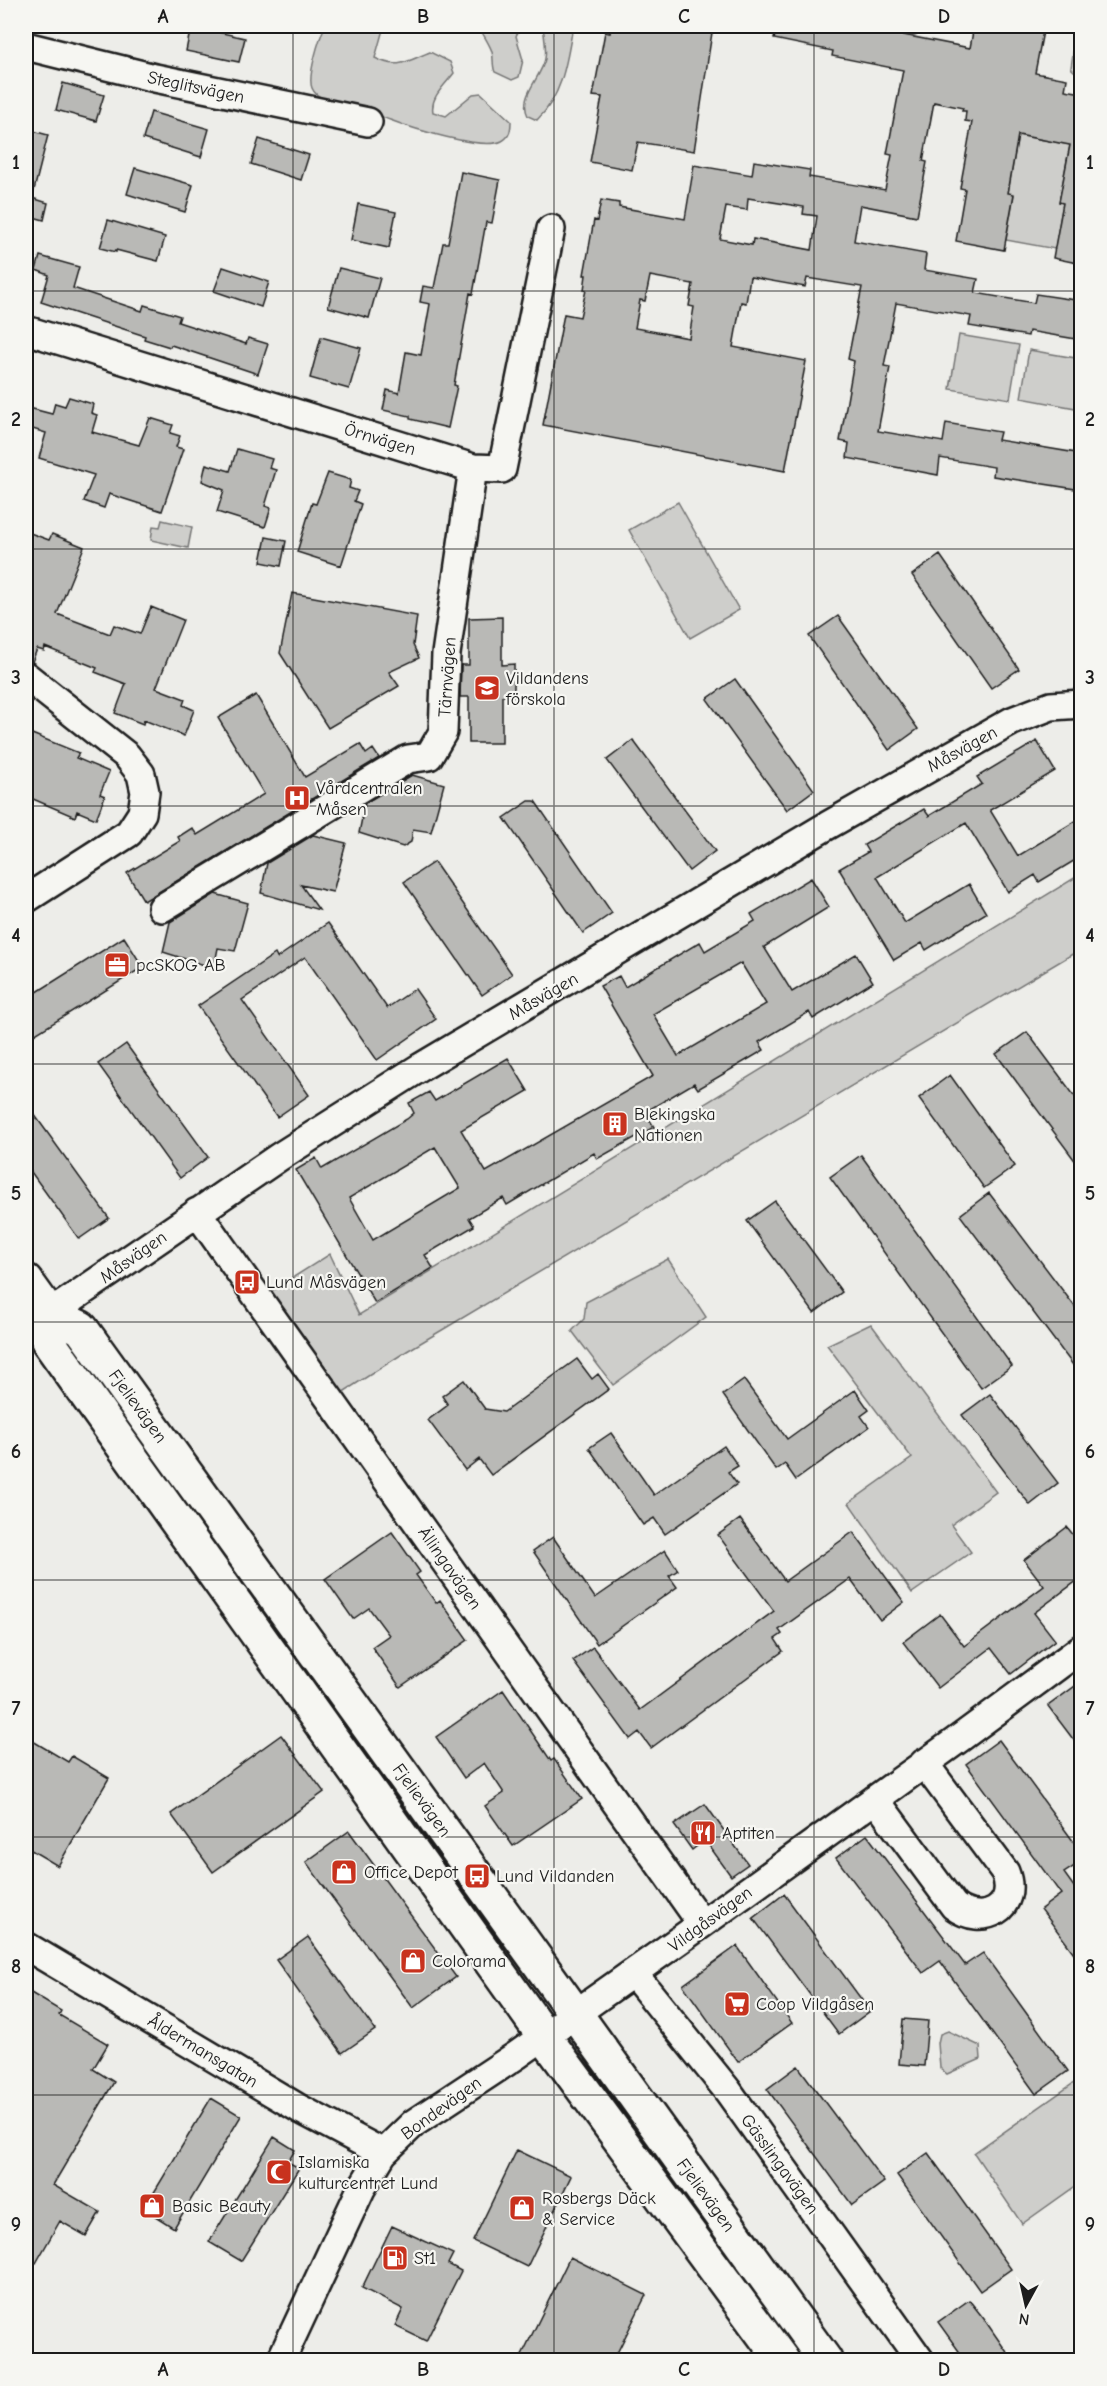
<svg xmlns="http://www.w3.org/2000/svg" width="1107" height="2386" viewBox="0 0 1107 2386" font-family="'Comic Neue',sans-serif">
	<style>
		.green { fill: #cececb; stroke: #757574; stroke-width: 1.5 }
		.building { fill: #b9b9b6; stroke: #1c1c1c; stroke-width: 1.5; fill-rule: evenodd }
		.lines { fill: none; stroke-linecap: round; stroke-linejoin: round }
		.minor-casing { stroke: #1c1c1c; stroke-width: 32 }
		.major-casing { stroke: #1c1c1c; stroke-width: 38 }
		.minor { stroke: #f6f6f2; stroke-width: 27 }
		.major { stroke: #f6f6f2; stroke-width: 33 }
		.grid { fill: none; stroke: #1c1c1c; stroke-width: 1.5; stroke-opacity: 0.55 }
		.labels { text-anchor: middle; stroke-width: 4.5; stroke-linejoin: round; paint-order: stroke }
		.street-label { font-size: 18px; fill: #1c1c1c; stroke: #f6f6f2 }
		.poi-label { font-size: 18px; fill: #1c1c1c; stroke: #f6f6f2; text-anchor: start }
		.neatline { fill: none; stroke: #1c1c1c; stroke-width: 2 }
		.grid-label { font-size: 20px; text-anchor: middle; font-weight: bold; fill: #1c1c1c }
	</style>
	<rect width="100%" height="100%" fill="#edede9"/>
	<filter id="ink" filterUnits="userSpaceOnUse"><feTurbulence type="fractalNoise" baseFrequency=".0167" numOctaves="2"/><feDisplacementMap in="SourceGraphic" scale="12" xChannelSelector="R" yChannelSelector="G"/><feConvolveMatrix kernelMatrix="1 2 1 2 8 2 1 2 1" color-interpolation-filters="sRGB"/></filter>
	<g filter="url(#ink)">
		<path class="green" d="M325,26H384L375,58C399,70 407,61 430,52L450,62L454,73C445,85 430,97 433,112L446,116L473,94L481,93L511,121C511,129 510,137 502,141C483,151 411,128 390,120C380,117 371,111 361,107C347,100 319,105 312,88C307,76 320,37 325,26Z
			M477,26H521L516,36L523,60L519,77L512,80L495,72C492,65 494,59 492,52C491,47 480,28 477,26Z
			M543,26H573C567,60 563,95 537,120L528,116C518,96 541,78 545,59C547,47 544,37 543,26Z
			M1077,26H1081V73L1074,71L1071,68Z
			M1018,135L1070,145L1059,202L1063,203L1055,249L1006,240L1014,195L1008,193Z
			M959,335L1019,345L1010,399L950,389Z
			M1029,350L1081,359V409L1021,398Z
			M678,502L739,610L690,638L629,530Z
			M162,520L192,527L188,548L151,540L153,526L160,527Z
			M1081,874V949L407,1351L331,1400L259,1299L330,1254L359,1315Z
			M668,1259L706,1317L613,1385L572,1331L584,1319L586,1302Z
			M871,1324L996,1492L951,1525L971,1552L912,1593L849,1503L912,1458L827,1345Z
			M948,2031L980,2046L981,2059L947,2074L940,2068L938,2043L940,2034Z
			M1081,2078V2182L1022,2224L974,2153Z"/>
		<path class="building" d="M191,26L245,38L239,62L186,51Z
			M611,26H657L684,30L685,26H713L694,151L638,142L632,170L590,162L602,97L593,96L605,32L610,33Z
			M777,26H858L970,48L974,26H1044L1035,73L1067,79L1065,90L1082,93V264L1053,258L1063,203L1059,202L1070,145L1018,135L1008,193L1014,194L1004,250L956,241L965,189L960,188L972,122L965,121L966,111H962L963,108L934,102L923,161L927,162L917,216L860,205L854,241L926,254L924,270L978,279L975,293L1034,303L1036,294L1082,301V340L1029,331L1028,336L969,326L971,316L896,303L884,366L890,367L878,431L943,442L946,423L1000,432L998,440L1082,454V490L993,476L994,467L940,458L938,475L847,458L849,443L840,441L854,361L848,359L862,287L807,278L805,287L750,277L746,303L741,302L733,347L806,361L785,471L543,425L564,314L580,317L586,290H584L586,275H584L594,220L597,221L601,200L619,203V207L685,219L694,165L752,175L754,161L810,170L809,177L885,190L892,155L887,154L903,70L832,56L833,51L774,39ZM748,198L804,207L803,214L817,216L812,250L753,239L752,245L720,239L726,207L747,210ZM650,276L693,284L689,306L694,307L689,338L635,328L640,300L645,301Z
			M63,83L104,95L96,121L56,110Z
			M151,112L209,129L201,157L143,139Z
			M26,129L48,135L32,198L48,203L44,220L26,215Z
			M259,139L309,155L301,180L251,164Z
			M135,168L193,185L185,212L127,194Z
			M461,172L500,180L492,223L486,222L473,294L470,293L454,385L457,386L448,428L410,419V416L383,410L387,390L399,393L406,352L421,355L430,304L420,302L423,286L434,288L443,243H448Z
			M358,204L396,212L389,248L351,240Z
			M108,220L165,237L158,261L116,250V252L100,248Z
			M40,256L79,267L73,288L142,311L144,305L180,316L178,322L246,344L248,338L268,344L258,374L171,345L170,347L144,339L145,336L41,302L49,275L36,270Z
			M223,267L269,282L261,307L214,291Z
			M339,268L380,278L369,318L328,307Z
			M321,337L361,348L349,389L310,378Z
			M69,397L93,404L91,413L97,415L92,432L139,445L150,418L173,425L170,433L180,436L176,447L183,449L162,511L109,494L104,508L84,501L94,475L39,458L46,433L26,427L29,408L52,414L55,403L65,406Z
			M237,449L272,459L269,468L276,470L265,506L271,508L265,527L217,512L224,490L202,481L206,464L230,471Z
			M328,473L351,480L349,488L358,491L354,501L361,504L341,566L297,552L312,503L316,504Z
			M30,533L49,540L52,534L84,547L57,614L110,634L114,625L140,634L151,607L183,620L156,688L185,699L183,705L194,710L184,736L144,720L143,724L115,713L126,684L95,672L97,668L45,647L44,651L37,649L32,662L26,661V545Z
			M266,537L286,541L281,566L261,562Z
			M940,555L1019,669L991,688L912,575Z
			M292,593L417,616L413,645L419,658L389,672L399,686L328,728L280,653Z
			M838,616L918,729L889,750L809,636Z
			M502,617V665L514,664V696H502V743H469V697H460L461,665H469V618Z
			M735,679L814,790L787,810L707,699Z
			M256,695L305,777L360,744L366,754L373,749L379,758L144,901L127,873L180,841L178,837L192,828L197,835L264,794L218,718Z
			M32,734L79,753L76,758L109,772L100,794L105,796L96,819L77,811L75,817L26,796V749Z
			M633,740L715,851L689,871L607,760Z
			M1037,741L1055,771L990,810L1018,856L1082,817V856L1039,882L1035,875L1008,892L966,823L877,877L905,923L969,884L986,913L926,950L922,943L894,960L839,869L868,852L864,845L924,809L929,816L982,784L977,777Z
			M412,775L444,784L431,832L413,829L411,842L403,847L359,833L365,803Z
			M529,801H535L612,913L583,933L504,818Z
			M313,835L346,843L333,892L301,885L319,910L261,893L267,863Z
			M434,862L512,974L482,995L404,882Z
			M811,878L829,907L764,947L792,992L856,954L873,982L813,1019L809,1012L759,1042L764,1050L698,1089L694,1083L645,1112L654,1127L597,1159L594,1153L507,1205L503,1198L469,1218L474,1226L425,1255L433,1268L375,1303L296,1170L316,1158L322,1169L407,1119L414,1113L409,1103L429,1092L435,1101L508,1058L528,1091L461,1130L486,1172L653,1076L600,986L619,976L625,987L700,942L705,951L755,921L751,914ZM741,963L766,1004L678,1056L653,1014ZM435,1147L460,1188L373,1240L349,1198Z
			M215,894L248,903L235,951L218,948L214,968L163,952L170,922Z
			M328,923L387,1008L415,989L436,1019L377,1060L305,957L242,1000L309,1095L277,1117L198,1006L275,954L277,958Z
			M124,937L143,967L26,1040V999Z
			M1027,1032L1082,1106V1170L996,1054Z
			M126,1044L208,1157L180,1178L98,1064Z
			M950,1075L1015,1166L984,1188L919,1098Z
			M26,1103L109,1218L79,1239L26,1165Z
			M861,1155L1012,1366L981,1388L830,1177Z
			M989,1193L1082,1316V1377L960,1215Z
			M775,1201L842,1292L814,1313L747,1221Z
			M577,1359L592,1379L598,1374L609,1389L491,1475L479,1459L465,1470L428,1420L448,1405L442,1396L464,1380L485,1409L504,1412Z
			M744,1380L787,1439L855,1390L869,1410L861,1416L869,1427L796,1480L785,1464L776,1470L723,1395Z
			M990,1394L1058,1483L1030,1505L962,1415Z
			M611,1433L654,1495L724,1446L738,1466L728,1472L737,1484L665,1534L654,1518L643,1525L589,1448Z
			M740,1519L785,1581L853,1532L904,1602L880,1620L850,1579L779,1630L782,1634L775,1639L783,1651L651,1748L639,1732L630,1739L573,1661L593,1647L640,1710L774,1611L718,1535Z
			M1067,1527L1082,1546V1577L1034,1613L1055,1640L1011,1674L991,1648L938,1688L903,1642L940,1614L964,1646L1044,1586L1024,1560Z
			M392,1532L420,1572L416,1575L436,1603L440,1600L468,1640L400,1687L372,1647L389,1635L369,1608L353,1619L325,1579Z
			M553,1537L595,1598L665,1550L678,1570L669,1576L677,1587L597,1644L533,1551Z
			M1082,1681V1751L1048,1706Z
			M503,1690L551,1761L554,1759L582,1799L513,1846L485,1806L504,1793L484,1763L464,1778L436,1737Z
			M281,1735L324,1792L213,1872L171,1814Z
			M26,1737L68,1762L72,1756L109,1778L58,1866L26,1847Z
			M999,1740L1082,1853V1861L1064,1873L1082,1898V1964L1041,1909L1061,1894L966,1764Z
			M705,1804L748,1864L731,1876L705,1840L692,1850L674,1825Z
			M349,1831L456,1977L413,2008L306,1862Z
			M867,1835L965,1965L983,1953L1068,2071L1036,2094L940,1961L923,1973L836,1858Z
			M784,1894L870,2011L839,2034L753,1918Z
			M308,1937L375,2030L342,2053L276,1960Z
			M737,1946L792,2023L738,2062L683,1985Z
			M26,1990L61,2011L59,2015L108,2044L93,2069L114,2082L53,2185L100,2212L86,2236L60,2221L36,2263L26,2258Z
			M903,2019L928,2021L924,2066L899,2064Z
			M798,2066L884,2182L852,2205L767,2089Z
			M211,2098L241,2116L174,2228L144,2209Z
			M274,2137L295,2150L288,2162L299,2168L241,2261L209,2242Z
			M517,2150L571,2176L527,2267L473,2241Z
			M928,2153L1011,2269L980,2291L897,2175Z
			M392,2226L453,2254L448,2264L461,2271L426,2341L395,2326L403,2309L362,2288Z
			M570,2257L646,2295L613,2361H519Z
			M969,2300L984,2319L1013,2361H966L938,2322Z"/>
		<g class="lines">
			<defs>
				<path id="minor" d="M26,46L155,78L368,122
					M26,330L473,468L502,469L551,229
					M26,676L127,756L141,774L145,792L142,813L129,833L26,899
					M162,908L408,759L429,756L443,732L446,654L473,468
					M197,1212L702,1924
					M26,1330L279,1157L421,1067L825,827L1012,721L1051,706L1082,704
					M875,1799L954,1906C983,1928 1019,1908 1005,1872L924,1763
					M26,1946L300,2109L383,2153
					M633,1973L728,2091L920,2360
					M281,2360L361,2189L383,2153L414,2123L517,2055L702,1924L960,1738L1082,1648"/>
				<path id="major" d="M26,1281L49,1313L81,1328L825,2360
					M49,1313L48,1341L544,2036L782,2360"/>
			</defs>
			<use href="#minor" class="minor-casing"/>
			<use href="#major" class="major-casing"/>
			<use href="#minor" class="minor"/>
			<use href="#major" class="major"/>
		</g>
	</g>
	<path class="grid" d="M293,26V2360M554,26V2360M814,26V2360M26,291H1082M26,549H1082M26,806H1082M26,1064H1082M26,1322H1082M26,1580H1082M26,1837H1082M26,2095H1082"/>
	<defs>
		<symbol id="school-square" viewBox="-11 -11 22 22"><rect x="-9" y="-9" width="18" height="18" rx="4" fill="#c8321e" stroke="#f6f6f2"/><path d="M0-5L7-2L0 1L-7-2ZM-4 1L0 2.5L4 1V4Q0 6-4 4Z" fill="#fff"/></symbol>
		<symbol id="hospital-square" viewBox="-11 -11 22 22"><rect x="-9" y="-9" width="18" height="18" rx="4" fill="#c8321e" stroke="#f6f6f2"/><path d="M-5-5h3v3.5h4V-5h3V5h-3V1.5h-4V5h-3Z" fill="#fff"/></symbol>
		<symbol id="office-square" viewBox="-11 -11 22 22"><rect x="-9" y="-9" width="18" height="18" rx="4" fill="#c8321e" stroke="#f6f6f2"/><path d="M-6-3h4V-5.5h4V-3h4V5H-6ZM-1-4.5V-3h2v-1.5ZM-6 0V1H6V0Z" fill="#fff"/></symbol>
		<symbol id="building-square" viewBox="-11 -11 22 22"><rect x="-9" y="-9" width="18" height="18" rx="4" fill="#c8321e" stroke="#f6f6f2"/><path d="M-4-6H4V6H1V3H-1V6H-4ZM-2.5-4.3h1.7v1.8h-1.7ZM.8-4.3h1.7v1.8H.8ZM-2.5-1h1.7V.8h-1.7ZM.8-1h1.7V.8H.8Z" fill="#fff"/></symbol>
		<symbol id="bus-square" viewBox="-11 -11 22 22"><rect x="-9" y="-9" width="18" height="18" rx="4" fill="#c8321e" stroke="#f6f6f2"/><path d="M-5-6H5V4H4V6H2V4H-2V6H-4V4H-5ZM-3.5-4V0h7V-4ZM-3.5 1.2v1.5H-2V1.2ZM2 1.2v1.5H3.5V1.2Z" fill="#fff"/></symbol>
		<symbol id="restaurant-square" viewBox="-11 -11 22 22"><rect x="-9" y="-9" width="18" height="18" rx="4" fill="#c8321e" stroke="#f6f6f2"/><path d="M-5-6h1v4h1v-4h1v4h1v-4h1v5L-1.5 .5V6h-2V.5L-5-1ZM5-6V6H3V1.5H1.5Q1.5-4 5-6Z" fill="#fff"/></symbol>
		<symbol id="shop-square" viewBox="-11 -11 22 22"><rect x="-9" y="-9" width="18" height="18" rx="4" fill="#c8321e" stroke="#f6f6f2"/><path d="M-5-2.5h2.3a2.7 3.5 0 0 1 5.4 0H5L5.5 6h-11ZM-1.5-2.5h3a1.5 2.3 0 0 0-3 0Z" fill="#fff"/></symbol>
		<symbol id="supermarket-square" viewBox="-11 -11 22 22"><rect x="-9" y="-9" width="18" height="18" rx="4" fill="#c8321e" stroke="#f6f6f2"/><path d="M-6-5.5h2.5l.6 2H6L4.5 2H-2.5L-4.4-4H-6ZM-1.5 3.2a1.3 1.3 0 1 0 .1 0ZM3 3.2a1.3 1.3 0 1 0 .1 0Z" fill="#fff"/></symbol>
		<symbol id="mosque-square" viewBox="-11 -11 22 22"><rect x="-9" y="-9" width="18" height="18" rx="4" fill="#c8321e" stroke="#f6f6f2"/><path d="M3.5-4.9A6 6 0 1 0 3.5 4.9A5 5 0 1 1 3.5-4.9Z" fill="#fff"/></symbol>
		<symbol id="fuel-square" viewBox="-11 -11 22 22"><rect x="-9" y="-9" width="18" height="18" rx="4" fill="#c8321e" stroke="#f6f6f2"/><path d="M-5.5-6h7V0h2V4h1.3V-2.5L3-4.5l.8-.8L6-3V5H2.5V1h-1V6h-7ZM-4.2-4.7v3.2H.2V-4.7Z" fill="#fff"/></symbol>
	</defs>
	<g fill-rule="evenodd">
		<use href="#school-square" x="472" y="673" width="30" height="30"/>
		<use href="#hospital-square" x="282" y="783" width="30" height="30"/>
		<use href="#office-square" x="102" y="950" width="30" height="30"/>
		<use href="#building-square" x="600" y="1109" width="30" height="30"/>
		<use href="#bus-square" x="232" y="1267" width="30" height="30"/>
		<use href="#restaurant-square" x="688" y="1818" width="30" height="30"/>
		<use href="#shop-square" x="329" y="1857" width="30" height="30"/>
		<use href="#bus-square" x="462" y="1861" width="30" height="30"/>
		<use href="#shop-square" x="398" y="1946" width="30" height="30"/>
		<use href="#supermarket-square" x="722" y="1989" width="30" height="30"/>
		<use href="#mosque-square" x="264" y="2157" width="30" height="30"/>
		<use href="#shop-square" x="137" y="2191" width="30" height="30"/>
		<use href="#shop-square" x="507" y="2193" width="30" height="30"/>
		<use href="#fuel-square" x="380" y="2243" width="30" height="30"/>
	</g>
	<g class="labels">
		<g class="street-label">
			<text transform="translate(196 87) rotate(12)" y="6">Steglitsvägen</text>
			<text transform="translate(380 439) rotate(17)" y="6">Örnvägen</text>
			<text transform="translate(447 677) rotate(-86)" y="6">Tärnvägen</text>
			<text transform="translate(962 749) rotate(-29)" y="6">Måsvägen</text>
			<text transform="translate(543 996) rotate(-30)" y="6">Måsvägen</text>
			<text transform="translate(133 1257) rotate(-35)" y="6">Måsvägen</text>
			<text transform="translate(138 1406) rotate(54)" y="6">Fjelievägen</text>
			<text transform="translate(450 1568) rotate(55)" y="6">Ällingavägen</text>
			<text transform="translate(422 1800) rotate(54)" y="6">Fjelievägen</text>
			<text transform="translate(710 1919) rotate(-36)" y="6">Vildgåsvägen</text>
			<text transform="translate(203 2051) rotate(31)" y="6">Åldermansgatan</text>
			<text transform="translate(441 2108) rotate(-36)" y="6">Bondevägen</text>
			<text transform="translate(780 2164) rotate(54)" y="6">Gässlingavägen</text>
			<text transform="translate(706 2195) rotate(54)" y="6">Fjelievägen</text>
		</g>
		<g class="poi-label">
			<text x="506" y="684">Vildandens<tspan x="506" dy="21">förskola</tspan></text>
			<text x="316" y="794">Vårdcentralen<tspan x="316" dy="21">Måsen</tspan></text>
			<text x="136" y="971">pcSKOG AB</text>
			<text x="634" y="1120">Blekingska<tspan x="634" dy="21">Nationen</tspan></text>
			<text x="266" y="1288">Lund Måsvägen</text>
			<text x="722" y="1839">Aptiten</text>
			<text x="364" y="1878">Office Depot</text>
			<text x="496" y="1882">Lund Vildanden</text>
			<text x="432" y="1967">Colorama</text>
			<text x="756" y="2010">Coop Vildgåsen</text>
			<text x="298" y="2168">Islamiska<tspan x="298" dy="21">kulturcentret Lund</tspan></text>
			<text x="542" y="2204">Rosbergs Däck<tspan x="542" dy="21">&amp; Service</tspan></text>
			<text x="172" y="2212">Basic Beauty</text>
			<text x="414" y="2264">St1</text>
		</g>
	</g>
	<rect width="1107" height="2386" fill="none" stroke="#f6f6f2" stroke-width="66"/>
	<g transform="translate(1026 2305) rotate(188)" stroke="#f6f6f2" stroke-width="4.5" paint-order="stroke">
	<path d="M0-4.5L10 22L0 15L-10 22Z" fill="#1c1c1c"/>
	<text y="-9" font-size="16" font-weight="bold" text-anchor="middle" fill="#1c1c1c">N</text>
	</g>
	<rect x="33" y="33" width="1041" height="2320" class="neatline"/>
	<g class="grid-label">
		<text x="163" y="23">A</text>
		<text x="423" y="23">B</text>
		<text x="684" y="23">C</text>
		<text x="944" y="23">D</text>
		<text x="16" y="169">1</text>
		<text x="1090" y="169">1</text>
		<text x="16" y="426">2</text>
		<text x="1090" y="426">2</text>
		<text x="16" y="684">3</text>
		<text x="1090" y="684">3</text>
		<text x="16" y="942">4</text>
		<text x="1090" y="942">4</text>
		<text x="16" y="1200">5</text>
		<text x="1090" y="1200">5</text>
		<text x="16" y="1458">6</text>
		<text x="1090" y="1458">6</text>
		<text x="16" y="1715">7</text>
		<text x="1090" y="1715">7</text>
		<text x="16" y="1973">8</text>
		<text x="1090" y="1973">8</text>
		<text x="16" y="2231">9</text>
		<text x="1090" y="2231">9</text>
		<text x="163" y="2376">A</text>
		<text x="423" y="2376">B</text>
		<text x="684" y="2376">C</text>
		<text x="944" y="2376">D</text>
	</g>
</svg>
